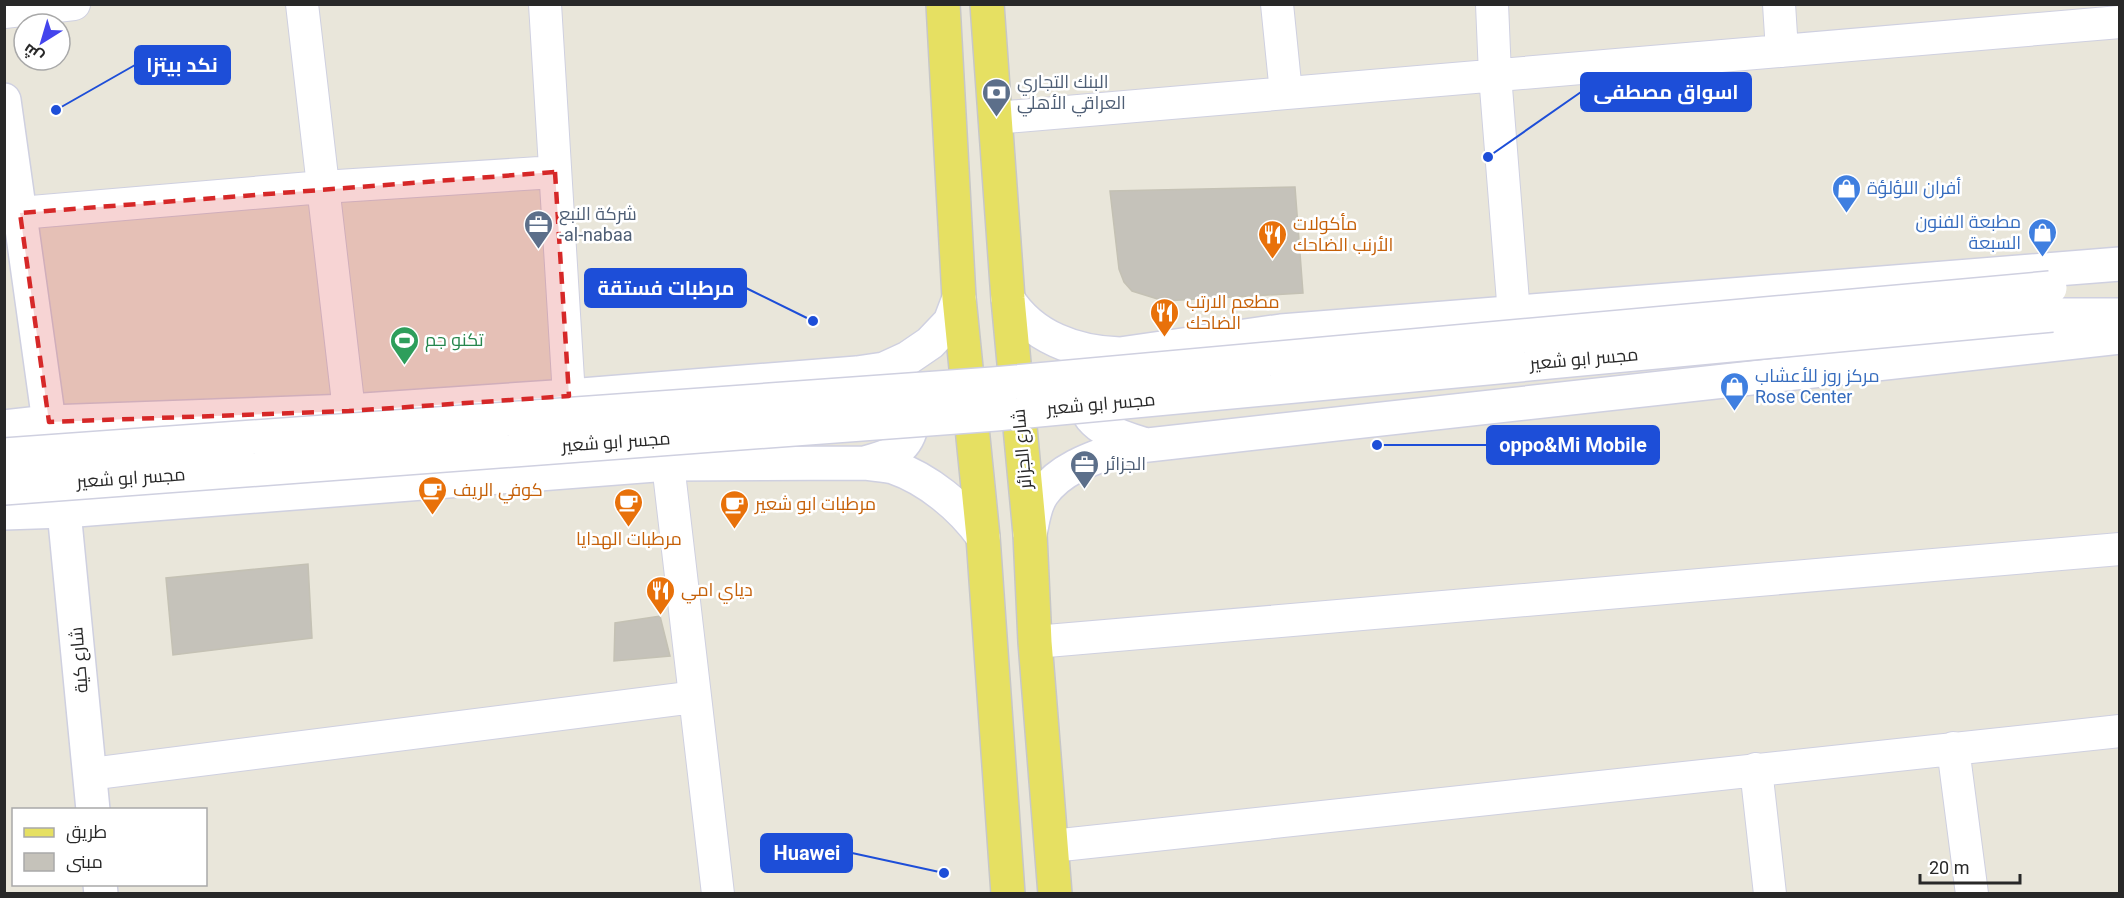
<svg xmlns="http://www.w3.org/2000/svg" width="2124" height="898" viewBox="0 0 2124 898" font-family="Roboto,Cairo,sans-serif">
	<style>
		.building { fill: #c5c2ba; stroke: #c4c1b4; stroke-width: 1.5 }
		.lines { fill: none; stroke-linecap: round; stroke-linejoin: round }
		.minor-casing { stroke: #cfd0e0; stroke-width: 34 }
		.tertiary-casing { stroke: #cfd0e0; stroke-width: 36 }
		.secondary-casing { stroke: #cfd0e0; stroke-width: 36 }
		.primary-casing { stroke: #c7c7c7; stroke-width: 36 }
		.minor { stroke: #fff; stroke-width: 32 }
		.tertiary { stroke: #fff; stroke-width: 33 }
		.secondary { stroke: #fff; stroke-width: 33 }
		.primary { stroke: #e6e062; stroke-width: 33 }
		.secondary-bridge-casing { stroke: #cfd0e0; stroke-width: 36; stroke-linecap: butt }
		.secondary-bridge { stroke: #fff; stroke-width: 33 }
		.marked { fill: #d62828; fill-opacity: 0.2; stroke: #d62828; stroke-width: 4.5; stroke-dasharray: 12 8; stroke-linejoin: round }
		.labels { text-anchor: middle; stroke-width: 5; stroke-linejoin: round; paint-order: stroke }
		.service-label { font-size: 18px; fill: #4e5e75; stroke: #fff; text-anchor: start }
		.shop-label { font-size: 18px; fill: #366cbe; stroke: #fff; text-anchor: start }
		.food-label { font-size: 18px; fill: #c56008; stroke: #fff; text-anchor: start }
		.leisure-label { font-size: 18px; fill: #27864d; stroke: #fff; text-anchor: start }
		.street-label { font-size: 18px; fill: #282828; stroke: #fff }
		.leader { fill: none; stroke: #1d4ed8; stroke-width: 2 }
		.callout-dot { fill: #1d4ed8; stroke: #fff; stroke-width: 2 }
		.callout { fill: #1d4ed8; stroke: #1d4ed8; stroke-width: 2 }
		.callout-label { font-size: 20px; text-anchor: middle; font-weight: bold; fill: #fff }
	</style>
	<rect width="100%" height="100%" fill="#e9e6da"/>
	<path class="building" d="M1295,187L1303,293L1164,301L1132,291L1124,282L1119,269L1110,191Z
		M308,564L312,638L173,655L166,578Z
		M660,616L670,656L614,661L615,623Z"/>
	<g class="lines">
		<defs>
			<path id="minor" d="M302,4L349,411
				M545,4L569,396
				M1277,4L1286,93
				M1492,4L1495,75L1514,314
				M1779,4L1782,51
				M4,12L74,4
				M995,118L2120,22
				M20,213L323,187L555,172
				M668,464L718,894
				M1035,642L2120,549
				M1953,748L1972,894
				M1756,769L1770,894
				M90,774L695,697
				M1052,846L2120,731"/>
			<path id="tertiary" d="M4,100L49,422
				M64,511L93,810
				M100,884L101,894"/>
			<path id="secondary" d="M1008,299C1032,337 1076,353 1120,354L1281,331L2120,264
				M2052,315H2120
				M1089,381C1087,385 1085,391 1084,395C1083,426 1119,437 1143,444
				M4,427L49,422L349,411L569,396L857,373L884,369L908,358L930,343L950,322L959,298
				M865,463C874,460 885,458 893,453C913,440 918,414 905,394
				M4,513L64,511L668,464L865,463C874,464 884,465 893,467C928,479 962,507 983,537
				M1030,534C1033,521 1034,505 1043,493C1061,468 1093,458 1121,448L2120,337"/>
			<path id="primary" d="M943,4L959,298L983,537L1008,894
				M987,4L1008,299L1030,534L1035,642L1055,894"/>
		</defs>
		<use href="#minor" class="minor-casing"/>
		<use href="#tertiary" class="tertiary-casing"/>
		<use href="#secondary" class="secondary-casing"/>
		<use href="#primary" class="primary-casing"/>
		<use href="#minor" class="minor"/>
		<use href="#tertiary" class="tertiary"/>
		<use href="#secondary" class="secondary"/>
		<use href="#primary" class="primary"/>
		<defs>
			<path id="secondary-bridge" d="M4,455L993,384L2050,288
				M4,488L996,414L2052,315"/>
		</defs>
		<use href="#secondary-bridge" class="secondary-bridge-casing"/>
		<use href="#secondary-bridge" class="secondary-bridge"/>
	</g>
	<path class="marked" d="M555,172L569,396L349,411L49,422L20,213Z"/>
	<defs>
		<symbol id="bank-pin" viewBox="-11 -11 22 30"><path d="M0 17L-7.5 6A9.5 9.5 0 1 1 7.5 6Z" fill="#5c6f8a" stroke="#fff"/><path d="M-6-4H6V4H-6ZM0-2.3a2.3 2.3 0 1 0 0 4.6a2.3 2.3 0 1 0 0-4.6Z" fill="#fff"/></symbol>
		<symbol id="shop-pin" viewBox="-11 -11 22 30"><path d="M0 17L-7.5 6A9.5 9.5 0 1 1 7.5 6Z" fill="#3f7fe0" stroke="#fff"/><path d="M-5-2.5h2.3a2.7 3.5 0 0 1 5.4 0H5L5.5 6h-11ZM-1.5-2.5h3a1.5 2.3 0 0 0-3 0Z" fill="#fff"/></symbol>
		<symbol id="office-pin" viewBox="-11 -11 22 30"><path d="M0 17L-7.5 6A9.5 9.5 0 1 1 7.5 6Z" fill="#5c6f8a" stroke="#fff"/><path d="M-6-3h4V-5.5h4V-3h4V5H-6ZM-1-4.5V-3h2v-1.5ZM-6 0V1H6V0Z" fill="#fff"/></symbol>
		<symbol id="restaurant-pin" viewBox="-11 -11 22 30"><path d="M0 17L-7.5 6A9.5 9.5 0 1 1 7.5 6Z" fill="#e8710a" stroke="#fff"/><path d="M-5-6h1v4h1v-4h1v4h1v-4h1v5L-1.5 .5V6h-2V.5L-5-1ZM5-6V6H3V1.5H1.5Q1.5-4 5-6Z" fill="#fff"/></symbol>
		<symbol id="stadium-pin" viewBox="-11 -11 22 30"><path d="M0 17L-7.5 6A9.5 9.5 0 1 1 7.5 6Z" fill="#2e9e5b" stroke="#fff"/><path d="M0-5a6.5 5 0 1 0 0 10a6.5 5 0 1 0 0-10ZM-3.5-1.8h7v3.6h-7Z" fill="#fff"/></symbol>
		<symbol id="cafe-pin" viewBox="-11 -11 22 30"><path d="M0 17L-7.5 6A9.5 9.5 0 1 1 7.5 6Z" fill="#e8710a" stroke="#fff"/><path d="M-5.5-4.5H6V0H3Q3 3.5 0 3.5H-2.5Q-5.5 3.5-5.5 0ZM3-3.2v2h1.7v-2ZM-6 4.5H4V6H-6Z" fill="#fff"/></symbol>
	</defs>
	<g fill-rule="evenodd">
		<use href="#bank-pin" x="980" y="76" width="33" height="45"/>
		<use href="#shop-pin" x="1830" y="172" width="33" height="45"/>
		<use href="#office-pin" x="522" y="208" width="33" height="45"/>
		<use href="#shop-pin" x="2026" y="216" width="33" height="45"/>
		<use href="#restaurant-pin" x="1256" y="218" width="33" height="45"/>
		<use href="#restaurant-pin" x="1148" y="296" width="33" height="45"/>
		<use href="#stadium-pin" x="388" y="324" width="33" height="45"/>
		<use href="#shop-pin" x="1718" y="370" width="33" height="45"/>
		<use href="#office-pin" x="1068" y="448" width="33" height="45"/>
		<use href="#cafe-pin" x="416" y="474" width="33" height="45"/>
		<use href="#cafe-pin" x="612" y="486" width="33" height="45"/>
		<use href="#cafe-pin" x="718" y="488" width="33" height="45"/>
		<use href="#restaurant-pin" x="644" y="574" width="33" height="45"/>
	</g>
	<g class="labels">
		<g class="service-label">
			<text x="1017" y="88">البنك التجاري<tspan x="1017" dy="21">العراقي الأهلي</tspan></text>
			<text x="559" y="220">شركة النبع<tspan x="559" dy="21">-al-nabaa</tspan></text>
			<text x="1105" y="470">الجزائر</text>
		</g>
		<g class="shop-label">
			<text x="1867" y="194">أفران اللؤلؤة</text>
			<text x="2021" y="228" text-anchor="end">مطبعة الفنون<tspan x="2021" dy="21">السبعة</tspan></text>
			<text x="1755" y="382">مركز روز للأعشاب<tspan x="1755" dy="21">Rose Center</tspan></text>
		</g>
		<g class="food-label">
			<text x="1293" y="230">مأكولات<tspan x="1293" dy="21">الأرنب الضاحك</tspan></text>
			<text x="1186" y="308">مطعم الارتب<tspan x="1186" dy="21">الضاحك</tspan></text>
			<text x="453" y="496">كوفي الريف</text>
			<text x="755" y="510">مرطبات ابو شعير</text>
			<text x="629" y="545" text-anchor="middle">مرطبات الهدايا</text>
			<text x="681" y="596">دياي امي</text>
		</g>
		<g class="leisure-label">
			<text x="425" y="346">تكنو جم</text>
		</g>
		<g class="street-label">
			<text transform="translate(1584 359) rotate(-5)" y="6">مجسر ابو شعير</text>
			<text transform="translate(1101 404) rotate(-5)" y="6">مجسر ابو شعير</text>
			<text transform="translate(616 442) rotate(-4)" y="6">مجسر ابو شعير</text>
			<text transform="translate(1022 449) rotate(-95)" y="6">شارع الجزائر</text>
			<text transform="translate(131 478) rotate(-4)" y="6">مجسر ابو شعير</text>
			<text transform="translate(79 660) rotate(-95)" y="6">شارع كية</text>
		</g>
	</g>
	<path class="leader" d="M56 110L135 65M1488 157L1581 92M813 321L746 288M1377 445L1487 445M944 873L852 853"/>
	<g class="callout-dot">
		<circle cx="56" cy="110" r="6"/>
		<circle cx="1488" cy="157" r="6"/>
		<circle cx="813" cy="321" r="6"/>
		<circle cx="1377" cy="445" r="6"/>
		<circle cx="944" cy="873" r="6"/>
	</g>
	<g class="callout">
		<rect x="135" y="46" width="95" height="38" rx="6"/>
		<rect x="1581" y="73" width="170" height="38" rx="6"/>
		<rect x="585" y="269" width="161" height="38" rx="6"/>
		<rect x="1487" y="426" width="172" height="38" rx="6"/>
		<rect x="761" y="834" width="91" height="38" rx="6"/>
	</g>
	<g class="callout-label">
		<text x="182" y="72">نكد بيتزا</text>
		<text x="1666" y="99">اسواق مصطفى</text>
		<text x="666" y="295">مرطبات فستقة</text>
		<text x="1573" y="452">oppo&amp;Mi Mobile</text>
		<text x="807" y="860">Huawei</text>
	</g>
	<rect width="2124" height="898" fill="none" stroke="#282828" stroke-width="12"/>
	<rect x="12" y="808" width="195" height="78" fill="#ffffff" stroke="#a9a9a9" stroke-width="1.5"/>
	<rect x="24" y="828" width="30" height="9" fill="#e6e062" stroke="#a9a9a9" stroke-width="1.5"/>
	<text x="66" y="838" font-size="18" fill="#282828">طريق</text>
	<rect x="24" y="853" width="30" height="18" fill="#c5c2ba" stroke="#a9a9a9" stroke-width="1.5"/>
	<text x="66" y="868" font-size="18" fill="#282828">مبنى</text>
	<g transform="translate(42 42) rotate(217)"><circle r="28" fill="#ffffff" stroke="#a9a9a9" stroke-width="1.5"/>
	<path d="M0-4.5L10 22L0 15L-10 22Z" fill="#4344ed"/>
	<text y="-9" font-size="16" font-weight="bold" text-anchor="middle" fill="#282828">ش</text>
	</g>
	<path d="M1920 874v9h100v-9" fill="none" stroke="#282828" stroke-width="3"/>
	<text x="1929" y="874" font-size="18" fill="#282828" stroke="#ffffff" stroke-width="4.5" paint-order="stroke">20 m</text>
</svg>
